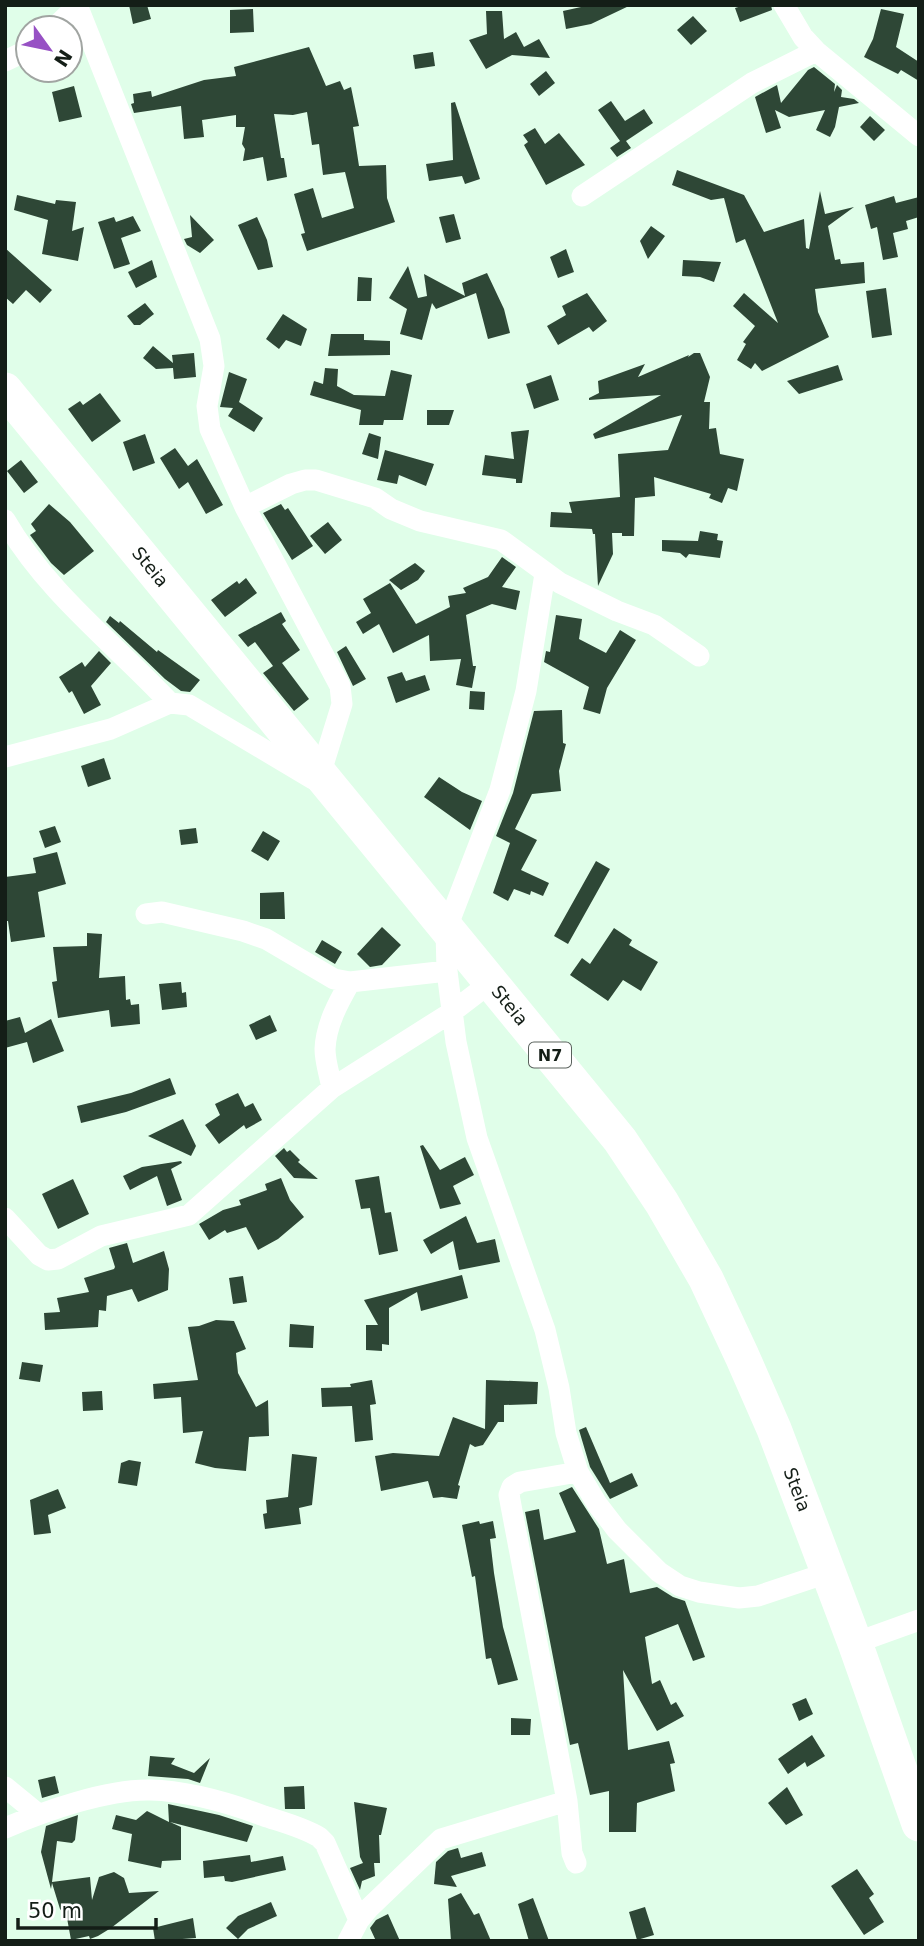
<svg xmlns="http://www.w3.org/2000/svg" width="924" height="1946" viewBox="0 0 924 1946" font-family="'DejaVu Sans',sans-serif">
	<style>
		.building { fill: #2e4736 }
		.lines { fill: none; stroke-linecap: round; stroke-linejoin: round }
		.minor { stroke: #fff; stroke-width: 21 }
		.primary { stroke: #fff; stroke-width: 35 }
		.labels { text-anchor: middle; stroke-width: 7; stroke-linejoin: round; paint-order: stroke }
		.shield { fill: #fff; stroke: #5a625d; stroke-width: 2 }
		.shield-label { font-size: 16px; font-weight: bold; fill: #141e17 }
		.street-label { font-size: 18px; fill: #141e17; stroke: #fff }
	</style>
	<rect width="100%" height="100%" fill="#e0fee9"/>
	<path class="building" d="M129,5H147L151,19L133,24Z
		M590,5H631L591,24L566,29L563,11Z
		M745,5H771L772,10L740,22L735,8Z
		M253,9L254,32L230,33V10Z
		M881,9L904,14L896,47L919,62V81L901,70L898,74L864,57L873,39Z
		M486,11H502L504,39L516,32L524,47L539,39L550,58L512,55L486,69L469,40L487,34Z
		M693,16L707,31L691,45L677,30Z
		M309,47L326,86L340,81L344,90L351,87L359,126L353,127L359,166L386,165L387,198L395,222L307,251L301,234L305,233L294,194L313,188L322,218L354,208L345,172L323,175L319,144L312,145L307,112L293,115L274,114L281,158H284L287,177L267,181L263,157L243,161L245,149L242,144L245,127H236V115L202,120L204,137L184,139L181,106L134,113L131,104L134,103L133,94L151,91L152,97L204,80L236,76L234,67Z
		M433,52L435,66L415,69L413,55Z
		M814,67L835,84L834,92L837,85L842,90L841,97L854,99L859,103L839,107L835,127L830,137L816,130L825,110L789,117L775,110L781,128L766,133L755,97L777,85L781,103L808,70Z
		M546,71L555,83L539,96L530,84Z
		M74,86L82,117L59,122L52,92Z
		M611,101L625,121L644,109L653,123L626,141L631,148L617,157L610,148L620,141L598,110Z
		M455,102L480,179L465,184L462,176L429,181L426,164L453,160L451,103Z
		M870,116L885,130L874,141L860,127Z
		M535,128L545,144L559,133L585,165L546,185L524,145L528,142L523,135Z
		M677,170L744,195L764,232L804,219L806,248L809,249L820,191L825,214L854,207L828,226L835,260L840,259L841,264L864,262L865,283L815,289L818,312L829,337L762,371L755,363L751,369L737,360L746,344L743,342L755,326L733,306L744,293L778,323L745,239L736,243L724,198L711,200L672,185Z
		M17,195L55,204L56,200L76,202L72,231L84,227L78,261L42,254L48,220L14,210Z
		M894,196L896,203L919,197V217L906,221L908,229L893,233L898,257L883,260L877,227L871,229L865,205Z
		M454,214L461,239L446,243L439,217Z
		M190,215L214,240L200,253L187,245L184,239L192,237Z
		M133,216L141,231L121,238L130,264L114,269L98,222L114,217L116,222Z
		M257,217L267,240L273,267L258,270L238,225Z
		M651,226L665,236L648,259L640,241Z
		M5,248L52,290L40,303L26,290L13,304L5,297Z
		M566,249L574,272L558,278L550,257Z
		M152,260L157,277L136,288L128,272Z
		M683,260L721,262L714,282L700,277L682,276Z
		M408,266L418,298L427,296L424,274L465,296L462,283L487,273L504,309L510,333L488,339L476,293L436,309L432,303L422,340L400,334L407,309L389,298Z
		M358,277L372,278L371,301H357Z
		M886,288L892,335L872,338L866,291Z
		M587,293L607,321L593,332L589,327L558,345L547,326L566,315L562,306Z
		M145,303L154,314L140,325H134L127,316Z
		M283,314L307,329L301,346L286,340L279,349L266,339Z
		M331,334H364V340L390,341V355L328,356Z
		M153,346L173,363L172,355L194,353L196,377L174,379L173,368L156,369L143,358Z
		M694,353H700L710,377L704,402H710L709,429L716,428L720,454L744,459L737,491L728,488L722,503L709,498L711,494L654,477L655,496L635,498L634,536H622V533H612L613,554L598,586L595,534H593L592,529L550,527L551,512L572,513L569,502L620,497L618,454L668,450L682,415L595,439L593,434L661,395L589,400V398L599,393L598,381L645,364L638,377L689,355L688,357Z
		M838,365L843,380L799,394L787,381Z
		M325,368L338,369L337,386L354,395L385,396L391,370L412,375L403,420H384L383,425H359L361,410L310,395L314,381L323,384Z
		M229,372L247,379L239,402L263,418L254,432L228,416L233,408L220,407Z
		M551,375L559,400L534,409L526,384Z
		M100,393L121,421L92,442L68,409L80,401L83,405Z
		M427,410H454L449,425H427Z
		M529,430L522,483H516V479L482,475L485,455L514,459L511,432Z
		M369,433L381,437L378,459L362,454Z
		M145,434L155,463L133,471L123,442Z
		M175,448L188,466L197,459L223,505L206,514L188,482L179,489L160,458Z
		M385,450L434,464L426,486L399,475L397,484L377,480Z
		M21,460L38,482L24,493L7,471Z
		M49,504L70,522L94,551L64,575L51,563L30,535L36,531L31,524Z
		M281,504L285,510L288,508L313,546L292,560L263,513Z
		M328,522L342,540L325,554L310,536Z
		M700,531L718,534L717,540L723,541L720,558L689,554L686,558L680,553L662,551V540L698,541Z
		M502,557L516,567L502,587L520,591L516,610L492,604L466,615L473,666H476L472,688L456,685L461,659L430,661L429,635L393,653L379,624L363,634L356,622L371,613L363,599L390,583L416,624L450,607L448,596L466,593L463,588L488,577Z
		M415,563L425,571L418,580L401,590L389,580Z
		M246,578L257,593L225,617L211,600L237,581L239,584Z
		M281,612L286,621L282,624L300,650L282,663L309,699L294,711L263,673L273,666L255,642L248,647L238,635Z
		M556,615L582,619L579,639L606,653L620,630L636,640L607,688L600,714L583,709L589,687L544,662L546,651L550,652Z
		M110,616L119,623L120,621L157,652L158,650L200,680L190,692L181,691L165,679L106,622Z
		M346,646L366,679L353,686L337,652Z
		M99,651L111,663L91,686L101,705L84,714L72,691L69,693L59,677L82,662L85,667Z
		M402,672L406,681L425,675L430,690L396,703L387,677Z
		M470,691L485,692L484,710L469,709Z
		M562,710L563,743L566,744L559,771L561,791L532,794L515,829L537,840L521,870L549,883L543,896L531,891L530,895L514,889L508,901L493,893L510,843L496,836L513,793L534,711Z
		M104,758L111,779L88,787L81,766Z
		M439,777L462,792L482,801L470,830L424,797Z
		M55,826L61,842L45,848L39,831Z
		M196,828L198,843L181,845L179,830Z
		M263,831L280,841L268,861L251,851Z
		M57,852L66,884L38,892L45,937L11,942L8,921H5V877L36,873L33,858Z
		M596,861L610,869L568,944L554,936Z
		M284,892L285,919H260V893Z
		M382,927L401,945L382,965L370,967L357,954Z
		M614,928L632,940L629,945L658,962L641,991L623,980L608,1001L570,975L582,958L590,964Z
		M87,933L102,934L99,978L125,976L126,1000L130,999L131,1005L139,1004L140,1024L111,1027L109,1010L58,1018L52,982L57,981L53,947L87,946Z
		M322,940L342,952L335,964L315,952Z
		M181,982L182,993L186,992L187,1007L162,1010L159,984Z
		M270,1015L277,1031L256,1040L249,1025Z
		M20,1017L25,1033L51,1019L64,1051L33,1063L27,1042L5,1048V1021Z
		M170,1078L176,1094L126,1112L81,1123L77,1106L131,1093Z
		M238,1093L245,1107L253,1103L262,1120L246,1129L244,1125L219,1144L205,1125L220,1115L215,1104Z
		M183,1119L196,1146L191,1156L148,1136Z
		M423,1145L440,1170L465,1157L474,1175L453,1186L461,1204L440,1209L420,1146Z
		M284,1148L287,1152L290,1150L300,1160L298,1162L318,1179L294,1178L275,1156Z
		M181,1161L182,1163L171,1169L182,1200L167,1206L157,1176L130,1190L123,1176L142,1167Z
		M379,1176L385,1213L391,1212L398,1251L379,1255L370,1208L361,1209L355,1180Z
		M281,1178L290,1200L304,1217L278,1239L258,1250L246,1227L227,1233L225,1230L209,1240L199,1224L223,1210L241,1205L239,1200L267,1190L265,1184Z
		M73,1179L89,1214L58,1229L42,1194Z
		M466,1216L477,1243L495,1239L500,1262L459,1270L453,1241L431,1254L423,1240Z
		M127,1243L133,1263L164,1251L169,1269L168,1290L138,1302L132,1289L107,1296L106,1311L99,1310L98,1327L45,1330L44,1313L60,1312L57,1298L89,1292L84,1278L114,1269L115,1267L109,1248Z
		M462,1275L468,1298L421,1311L417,1292L389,1308V1345L382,1344V1351L366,1350V1325H378L364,1300Z
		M243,1276L247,1302L233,1304L229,1278Z
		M216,1320L234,1321L246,1349L236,1353L238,1373L256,1407L268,1400L269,1436L249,1437L246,1471L215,1468L195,1463L203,1431L183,1433L181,1397L154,1399L153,1384L198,1380L188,1327L199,1326Z
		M290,1324L314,1326L313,1348L289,1347Z
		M22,1362L43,1365L40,1382L19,1379Z
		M372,1380L376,1404L370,1405L373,1440L355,1442L352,1406L322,1407L321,1388L351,1387L350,1384Z
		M486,1380L538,1382L537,1404L504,1405V1422H498L483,1445L475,1447L470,1444L458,1485L460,1486L457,1499L442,1497L433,1498L428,1481L381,1491L375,1456L393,1453L439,1456L453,1417L485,1429Z
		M102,1391L103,1410L83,1411L82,1392Z
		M586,1427L610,1483L632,1473L638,1486L610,1499L590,1467L579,1430Z
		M292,1454L317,1457L312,1505L299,1508L301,1524L265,1529L263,1514L267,1513L266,1500L288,1497Z
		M129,1460L141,1462L137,1486L118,1483L121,1463Z
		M572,1487L599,1529L607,1564L624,1559L630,1593L657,1587L673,1597L685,1601L705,1657L693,1661L678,1624L645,1637L652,1684L660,1680L671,1705L676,1702L684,1716L657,1731L623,1670L628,1750L669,1741L675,1763L670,1764L675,1791L637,1803L636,1832H609V1791L590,1795L578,1743L570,1745L525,1512L539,1509L544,1540L576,1532L559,1493Z
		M58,1489L66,1508L48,1515L51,1533L34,1535L30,1500Z
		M479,1521L480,1524L493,1521L496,1538L490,1539L494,1573L503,1627L518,1680L498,1685L491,1658L486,1659L475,1576L472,1577L462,1525Z
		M806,1698L813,1714L799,1721L792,1704Z
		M511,1718L531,1719L530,1735H511Z
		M812,1735L825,1756L807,1767L805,1762L788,1774L778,1759Z
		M150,1756L175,1758L171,1764L194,1773L210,1758L200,1783L188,1779L148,1776Z
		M55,1776L59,1793L42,1798L38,1780Z
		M304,1786L305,1809H285L284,1787Z
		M787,1787L803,1815L786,1825L768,1803Z
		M354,1802L387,1808L381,1835H379L380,1863H374L375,1876L362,1881L360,1890L350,1868L363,1863L360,1857Z
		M168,1804L219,1815L253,1826L247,1842L170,1822L181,1827V1860L162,1861L161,1868L128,1861L132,1834L112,1829L116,1815L136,1820L147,1811L169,1822Z
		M78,1815L75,1840L72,1843L57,1841L52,1882L90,1877L92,1900L99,1877L114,1872L124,1878L129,1893L159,1891L111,1928L98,1936L90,1939L89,1936L71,1940L67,1918L60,1909L52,1883L51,1889L41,1852L46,1826Z
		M458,1848L461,1858L482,1852L486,1866L451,1876L457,1887L434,1884L436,1862L448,1851Z
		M250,1855L251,1862L283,1856L286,1870L232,1882L225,1881L224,1876L204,1878L203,1861Z
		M857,1869L874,1894L869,1898L884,1922L864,1935L831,1886Z
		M461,1893L474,1915L479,1913L491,1941H451L448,1899Z
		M533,1898L549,1941H529L518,1904Z
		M271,1902L277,1916L248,1929L238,1939L226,1928L238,1916Z
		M645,1907L654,1935L637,1940L629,1912Z
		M388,1914L400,1941H376L370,1928L376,1920Z
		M193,1918L196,1938L155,1941L153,1928Z"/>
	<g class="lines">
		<path class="minor" d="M77,5L210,339L214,366L207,406L210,429L245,507L340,686L342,704L320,775
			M784,5L803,37L816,51L919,136
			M54,28L77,6
			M5,61L28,50
			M582,196L752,83L816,51
			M245,507L291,484L305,480H316L375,498L391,509L420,521L501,540L560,583L617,611L654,625L699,656
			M5,520C47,593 114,643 170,703
			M545,574L526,691L500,790L446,930L447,971L456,1042L477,1138L545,1330L559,1388L566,1433L578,1472L597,1504L617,1530L659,1572L680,1586L699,1592L739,1598L758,1596L827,1573
			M5,757L111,729L170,703L189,705L313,779
			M146,914L162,912L243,931L266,939L334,979L350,982L447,971
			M332,1088C330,1076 325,1062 325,1049C326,1025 338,1003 350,982
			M5,1218L39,1255L48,1260L58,1259L101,1236L189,1215L332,1088L452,1012L490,983
			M855,1643L919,1620
			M5,1787L38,1814
			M5,1828C45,1811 107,1789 150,1790C189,1791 227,1802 264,1816C282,1822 302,1827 319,1837L325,1843L359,1920
			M576,1863L572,1853L567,1801L509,1495L512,1487L520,1482L578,1472
			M348,1941L359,1920L368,1909L441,1839L567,1801"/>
		<path class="primary" id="s1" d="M5,390L620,1140L662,1203L706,1279L742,1356L774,1429L855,1643L919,1824"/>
	</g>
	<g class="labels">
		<rect class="shield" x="529" y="1042.5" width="42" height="25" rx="5"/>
		<g class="shield-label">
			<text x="550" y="1061">N7</text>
		</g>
		<g class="street-label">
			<text dy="6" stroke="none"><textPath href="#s1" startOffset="229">Steia</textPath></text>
			<text dy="6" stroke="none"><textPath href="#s1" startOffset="796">Steia</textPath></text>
			<text dy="6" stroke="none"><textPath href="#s1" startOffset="1363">Steia</textPath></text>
		</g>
	</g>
	<rect width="924" height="1946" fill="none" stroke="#141e17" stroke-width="14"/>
	<g transform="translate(49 49) rotate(123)"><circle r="33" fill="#ffffff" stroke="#a1a5a2" stroke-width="2"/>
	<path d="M0-5L12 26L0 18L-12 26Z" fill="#9751c4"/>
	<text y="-10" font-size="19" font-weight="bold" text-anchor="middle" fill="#141e17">N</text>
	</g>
	<path d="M18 1918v10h138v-10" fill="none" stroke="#141e17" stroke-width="3.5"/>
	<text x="28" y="1918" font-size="21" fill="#141e17" stroke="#ffffff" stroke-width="5" paint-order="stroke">50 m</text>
</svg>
